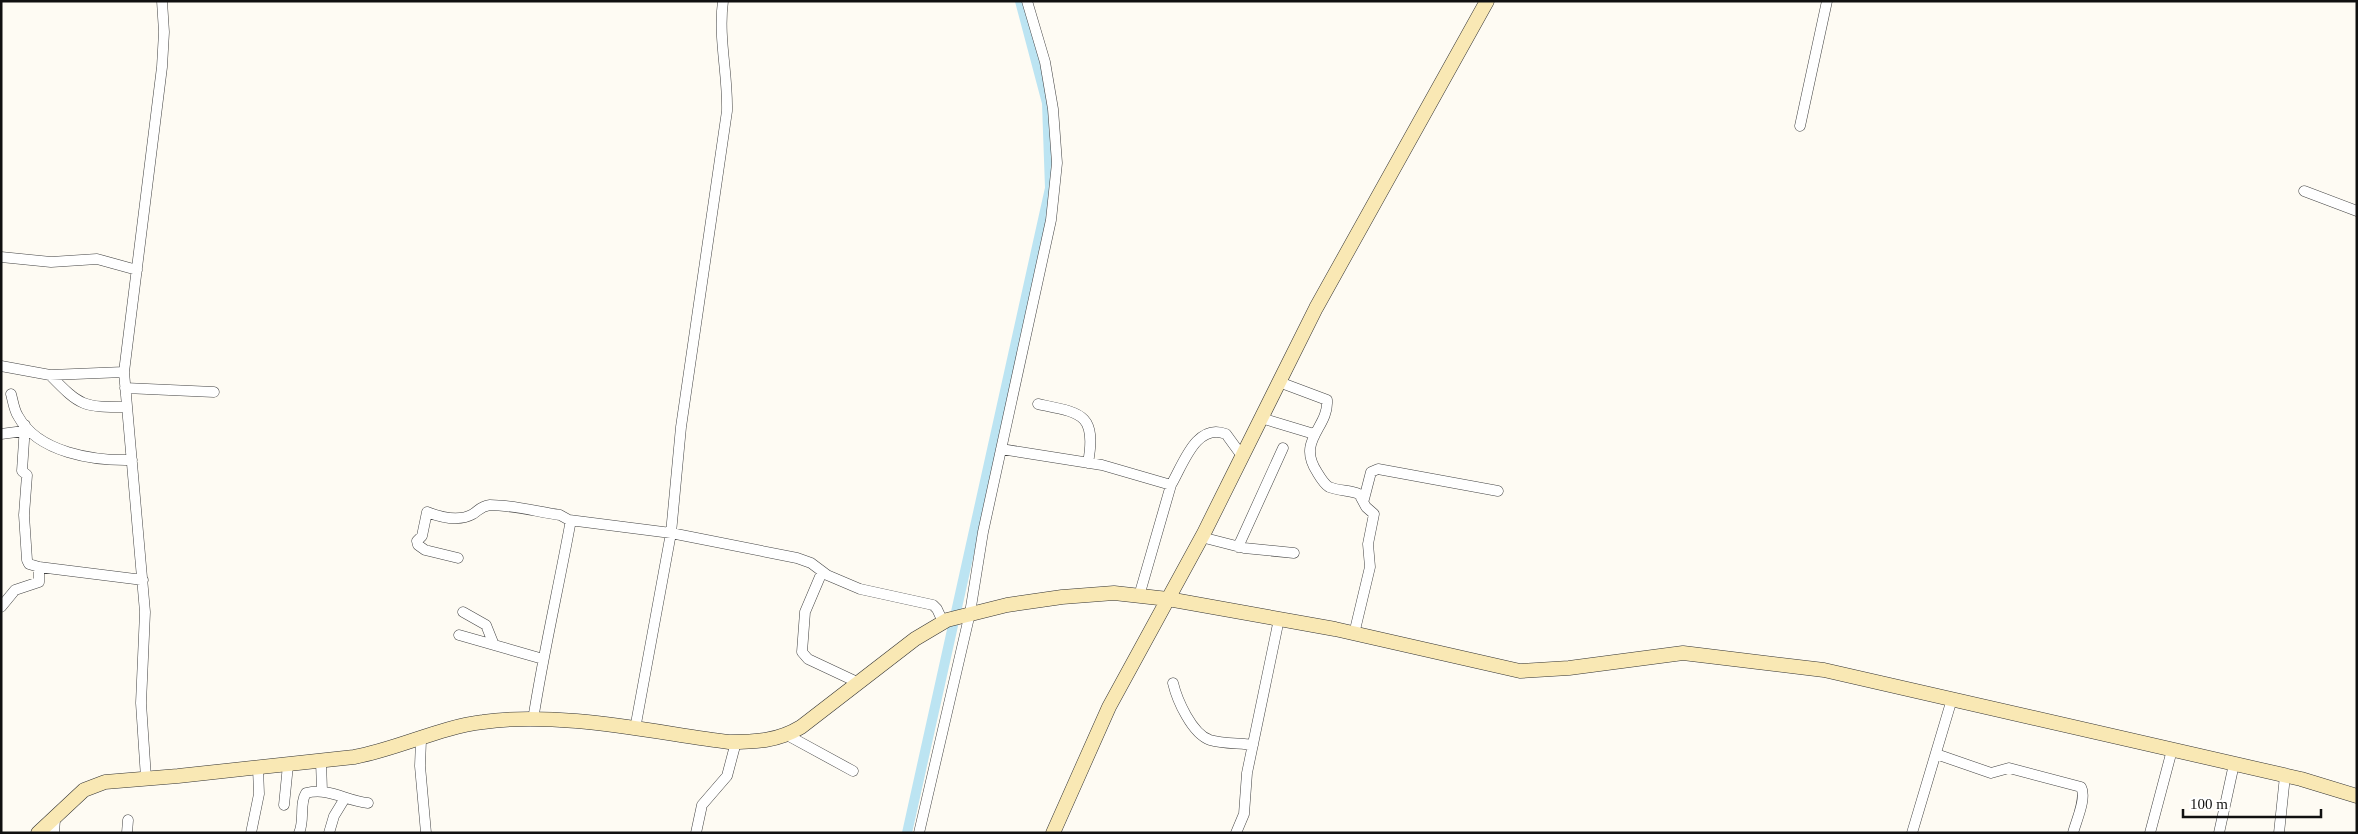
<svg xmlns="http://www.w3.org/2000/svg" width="2358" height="834" viewBox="0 0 2358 834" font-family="Georgia,serif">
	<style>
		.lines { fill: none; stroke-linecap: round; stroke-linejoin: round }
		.canal { stroke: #bce4f2; stroke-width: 10 }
		.street-casing { stroke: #434343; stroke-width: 11 }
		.secondary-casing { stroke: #323232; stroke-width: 15 }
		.street { stroke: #fff; stroke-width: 10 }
		.secondary { stroke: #f9e8b4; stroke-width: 14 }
	</style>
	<rect width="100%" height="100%" fill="#fefbf3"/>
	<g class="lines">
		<path class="canal" d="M907,833L1050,188L1047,103L1020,1"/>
		<defs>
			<path id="street" d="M1800,126L1827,1
				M2304,191L2357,211
				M1,257L51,262L97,259L137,270
				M1,366L50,375L124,372
				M50,375C81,407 83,407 127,407
				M1279,382L1327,400C1329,428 1296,440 1317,472C1320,477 1324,484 1329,487C1339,491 1350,490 1359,494L1366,507L1374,514L1368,544L1370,567L1354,634
				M125,388L214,392
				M11,394C13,401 14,410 18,416C38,453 94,461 132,460
				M1038,404C1081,413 1097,413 1088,463
				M1261,418L1314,434
				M25,425L22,471L27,475L24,515L27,560L29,564L39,567L143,580
				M1,434L24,431
				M1001,449L1102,465L1171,485L1139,596
				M1171,485C1183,465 1196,422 1226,434L1242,456
				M1364,499L1371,472L1378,469L1498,491
				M569,520L671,533L797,558L811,563L827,575L860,589L933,605L937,609L943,622
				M1201,537L1244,548L1294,553
				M1238,547L1283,448
				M458,558L425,550L418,545L417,541L422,536L427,512C440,517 459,522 473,514C479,510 481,506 490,505C513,505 538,512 560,515L569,520L570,525C558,590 543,655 533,720
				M822,572L805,612L802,652L808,659L857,682
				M1,607L15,590L39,582V567
				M463,612L486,625L494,645
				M459,635L543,659
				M1173,683C1177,700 1192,734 1210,740C1223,744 1240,743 1253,745
				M635,729L671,533L681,427L727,111C728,74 718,38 723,1
				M787,735L853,771
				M421,740L420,766L426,833
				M1936,754L1991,773L2009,768L2081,787C2087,798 2076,821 2073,833
				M321,761L322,791
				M146,778L141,703L145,612L124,372L162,67L164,32L162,1
				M284,805L288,765
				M54,833L55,819
				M127,833L128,820
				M251,833L259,794L258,768
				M299,833C305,820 299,804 306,793C329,787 346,801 368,803
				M329,833L334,816L345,798
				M696,833L702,805L727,776L736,742
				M919,833L970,613L983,532L1051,220L1057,163L1053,109L1045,62L1027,1
				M1236,833L1244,814L1247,773L1279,619
				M1912,833L1952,699
				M2150,833L2172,750
				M2219,833L2234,764
				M2279,833L2285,776"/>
			<path id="secondary" d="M38,833L84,790L105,782L178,776L354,757C398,749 440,727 483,722C560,711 651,732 729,742C756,742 778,741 801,727L915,639L947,620L1007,605L1062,597L1114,593L1168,599L1335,629L1520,671L1569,668L1683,653L1824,670L2301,779L2357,796
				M1053,833L1109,707L1204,533L1316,308L1487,1"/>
		</defs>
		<use href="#street" class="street-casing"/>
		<use href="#secondary" class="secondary-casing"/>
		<use href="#street" class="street"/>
		<use href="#secondary" class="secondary"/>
	</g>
	<rect width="2358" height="834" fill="none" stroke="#101010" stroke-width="5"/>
	<path d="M2183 809v8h138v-8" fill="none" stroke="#101010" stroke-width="2.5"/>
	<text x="2190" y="809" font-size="15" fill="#101010" stroke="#ffffff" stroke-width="4" paint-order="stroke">100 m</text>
</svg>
